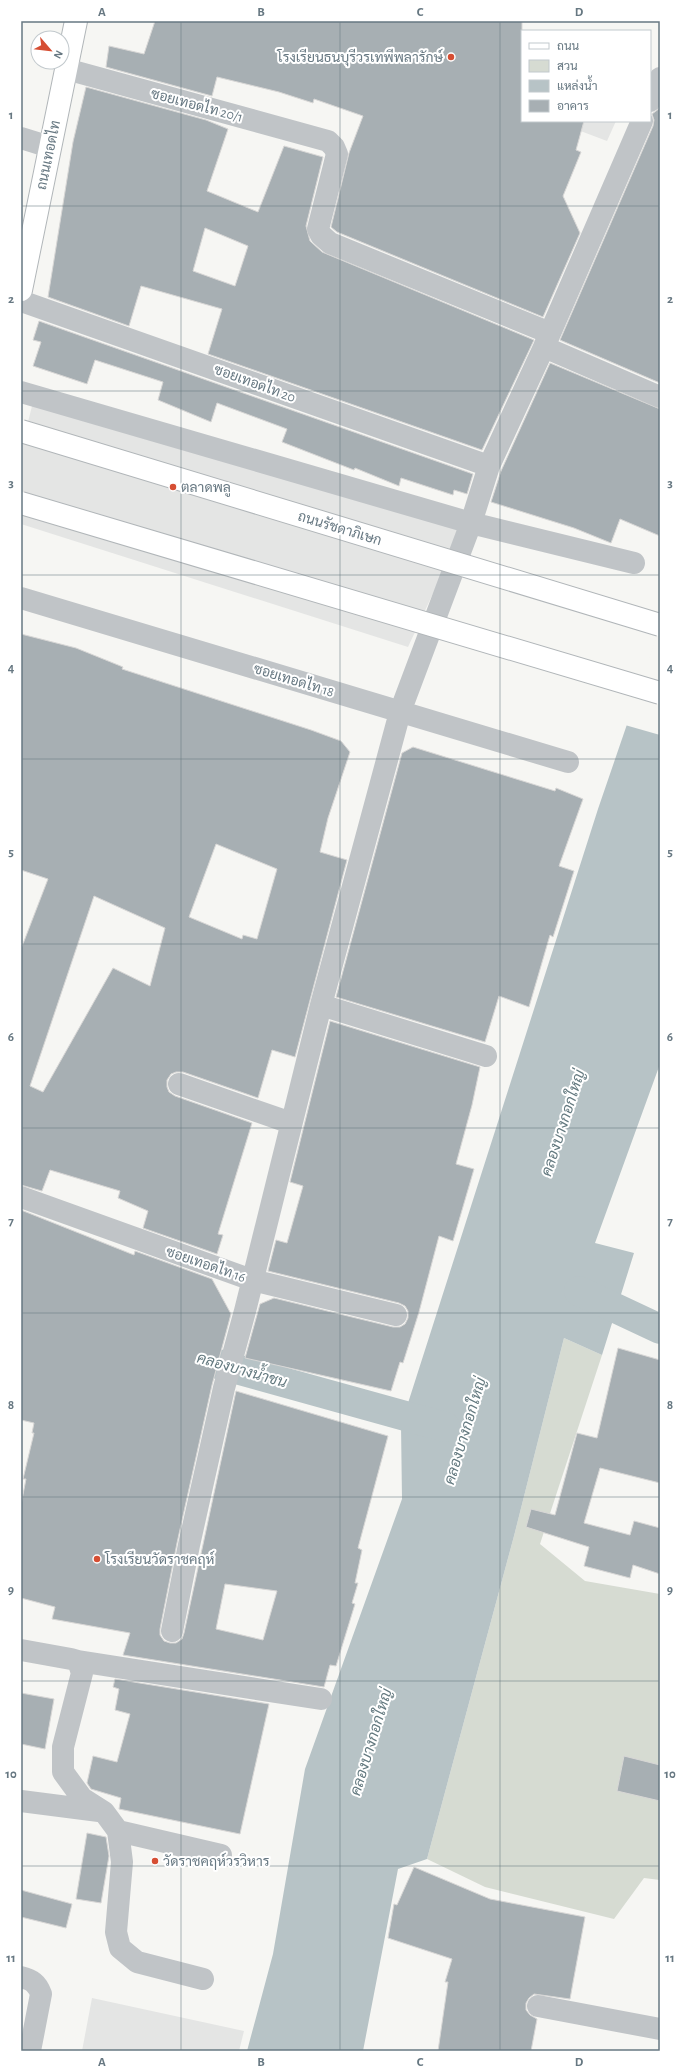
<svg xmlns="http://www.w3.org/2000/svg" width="681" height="2072" viewBox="0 0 681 2072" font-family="'Alegreya Sans',Sarabun,sans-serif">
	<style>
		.built { fill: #e4e5e4 }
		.green { fill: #d6dbd2 }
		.water { fill: #b7c3c6 }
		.pier { fill: #f6f6f3 }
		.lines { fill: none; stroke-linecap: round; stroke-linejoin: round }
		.canal { stroke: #b7c3c6; stroke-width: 30 }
		.building { fill: #a7afb3; stroke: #d8d7d6; fill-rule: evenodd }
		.major-casing { stroke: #b1b6b9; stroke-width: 24 }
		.minor { stroke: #c0c4c7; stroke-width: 22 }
		.major { stroke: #fff; stroke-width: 22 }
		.major-bridge-casing { stroke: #b1b6b9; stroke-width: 24; stroke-linecap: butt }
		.major-bridge { stroke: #fff; stroke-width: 22 }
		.grid { fill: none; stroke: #677882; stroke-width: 1; stroke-opacity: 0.55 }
		.poi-dot { fill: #d64e33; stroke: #fff; stroke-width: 1.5 }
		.labels { text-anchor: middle; stroke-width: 4; stroke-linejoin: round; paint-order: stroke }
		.poi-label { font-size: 14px; fill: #677882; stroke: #fff; text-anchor: start }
		.street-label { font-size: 14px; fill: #677882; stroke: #fff }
		.water-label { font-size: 15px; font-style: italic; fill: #63797f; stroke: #fff }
		.neatline { fill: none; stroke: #677882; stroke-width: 1.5 }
		.grid-label { font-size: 13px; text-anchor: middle; font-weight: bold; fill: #677882 }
	</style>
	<rect width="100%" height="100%" fill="#f6f6f3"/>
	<path class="built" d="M554,121H616L607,141Z
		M34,398L463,529L408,647L21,524V450Z
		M92,1998L244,2031L239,2051H82Z"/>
	<path class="green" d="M564,1338L602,1355L540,1544L585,1581L660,1594V1880L644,1878L614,1919L485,1887L427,1859L514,1536Z"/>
	<path class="water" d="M660,628V1064L595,1243L634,1253L602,1355L564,1338L514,1536L427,1859L398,1869L363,2051H247L273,1954L305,1769L402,1499L401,1425L598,809Z"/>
	<path class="pier" d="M660,626V735L625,725Z"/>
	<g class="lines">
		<path class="canal" d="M579,1291L660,1329
			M200,1359L445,1427"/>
	</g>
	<path class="building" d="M155,21H522V121H584L576,150L581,152L563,196L580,233L543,317L337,232L331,227L349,153L363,116L314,99L313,103L279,92L217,77L212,96L106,67L109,46L144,54Z
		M86,87L206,120L228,129L207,191L258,212L284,146L323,157L306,226L310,241L322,252L534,340L482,450L208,354L222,309L141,286L129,326L48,297L73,142ZM205,228L248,246L235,286L193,271Z
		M660,108V383L560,340L653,126L654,120L652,114Z
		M39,321L473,474L467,494L454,490L453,495L401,478L399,486L355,468L354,470L282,442L287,429L217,403L211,422L158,400L163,382L95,360L87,384L33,366L41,342L33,340Z
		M550,363L660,409V536L620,519L611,543L574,528L491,502L501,471Z
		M21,634L76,648L123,667L122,669L311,730L341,741L350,752L328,818L320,852L347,860L295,1057L272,1050L258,1098L183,1072H176L171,1074L167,1080V1087L169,1092L175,1096L252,1123L218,1234L223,1235L217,1254L143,1228L148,1211L118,1198L120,1191L50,1170L42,1191L21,1185V949L48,879L21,870ZM216,844L277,869L257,939L243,935L242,939L189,917ZM94,896L165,928L150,986L113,968L43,1092L30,1086Z
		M413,747L555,791L556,788L583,799L559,866L574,871L553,937L550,935L529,1007L499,996L485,1042L336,997L402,753Z
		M330,1021L480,1067L472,1105L456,1164L474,1169L453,1241L439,1236L419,1312L403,1363L400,1362L391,1391L245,1358L260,1304L274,1298L393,1327H400L405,1324L408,1318V1311L405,1306L399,1303L268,1271L276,1240L287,1243L303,1186L290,1182Z
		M21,1210L134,1255L135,1251L212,1279L231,1314L212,1385L177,1543L160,1629V1635L164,1641L170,1643H176L182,1639L184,1633L236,1391L388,1436L358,1548L362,1550L355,1583H358L352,1603L355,1604L336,1666L330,1665L324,1687L123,1655L130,1633L52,1619L55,1607L21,1598V1505L26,1479H23L34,1433H32L34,1423L21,1420ZM225,1584L277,1591L263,1640L216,1629Z
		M618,1348L660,1360V1483L600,1468L584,1523L630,1535L634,1521L660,1528V1574L633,1565L630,1578L584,1566L589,1547L526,1527L531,1509L555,1515L577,1433L597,1438Z
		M115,1679L269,1704L240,1834L119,1809L121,1798L91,1789L87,1783L93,1756L117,1762L130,1714L115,1710L119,1689L113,1687Z
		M21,1693L54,1699L45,1749L21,1744Z
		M624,1756L660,1765V1801L617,1791Z
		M87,1833L106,1837L109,1856L101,1903L76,1899Z
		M414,1867L490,1899L585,1917L570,1999L534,1994L529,1998L526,2003V2010L530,2015L537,2019L531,2051H438L448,1982H445L452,1959L388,1938L394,1904L397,1905Z
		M21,1890L72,1904L66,1928L21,1917Z"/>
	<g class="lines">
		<defs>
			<path id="major" d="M21,290L76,21"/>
		</defs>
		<use href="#major" class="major-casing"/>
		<path class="minor" d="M66,69L328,141L334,147L337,154L318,229L321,235L330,243L550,333
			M650,101L660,78
			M21,138L50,147
			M21,301L489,466
			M544,347L660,397
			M21,392L471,523L634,563
			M21,598L568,762
			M321,1005L486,1056
			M179,1084L291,1123
			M21,1197L252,1280L396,1315
			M172,1631L189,1545L224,1388L245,1311L321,1005L400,712L471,523L489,466L544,347L642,121
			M21,1650L71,1659L78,1661L82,1673L63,1747V1772L82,1798L104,1812L118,1831L122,1862L116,1932L120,1948L137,1962L203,1979
			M78,1661L321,1699
			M21,1801L99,1811
			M118,1831L221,1855
			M21,1977C32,1980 37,1983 41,1994L30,2051
			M538,2006L660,2029"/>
		<use href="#major" class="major"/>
		<defs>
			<path id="major-bridge" d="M21,431L660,625
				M21,503L660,693"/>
		</defs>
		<use href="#major-bridge" class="major-bridge-casing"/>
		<use href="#major-bridge" class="major-bridge"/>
	</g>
	<path class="grid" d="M181,21V2051M340,21V2051M500,21V2051M21,206H660M21,391H660M21,575H660M21,759H660M21,944H660M21,1128H660M21,1313H660M21,1497H660M21,1681H660M21,1866H660"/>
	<g class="poi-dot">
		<circle cx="451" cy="57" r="4"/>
		<circle cx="173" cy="487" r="4"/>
		<circle cx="97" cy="1559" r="4"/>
		<circle cx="155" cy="1861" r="4"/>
	</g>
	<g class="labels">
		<g class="poi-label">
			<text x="443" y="62" text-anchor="end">โรงเรียนธนบุรีวรเทพีพลารักษ์</text>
			<text x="181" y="492">ตลาดพลู</text>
			<text x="105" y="1564">โรงเรียนวัดราชคฤห์</text>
			<text x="163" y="1866">วัดราชคฤห์วรวิหาร</text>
		</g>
		<g class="street-label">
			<text transform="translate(197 105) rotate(15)" y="5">ซอยเทอดไท 20/1</text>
			<text transform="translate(48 155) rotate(-78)" y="5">ถนนเทอดไท</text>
			<text transform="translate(255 383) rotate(20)" y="5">ซอยเทอดไท 20</text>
			<text transform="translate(340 528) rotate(17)" y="5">ถนนรัชดาภิเษก</text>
			<text transform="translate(294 680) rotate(17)" y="5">ซอยเทอดไท 18</text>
			<text transform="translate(206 1264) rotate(19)" y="5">ซอยเทอดไท 16</text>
		</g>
		<g class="water-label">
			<text transform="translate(563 1123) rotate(-72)" y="5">คลองบางกอกใหญ่</text>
			<text transform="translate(242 1370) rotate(16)" y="5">คลองบางน้ำชน</text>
			<text transform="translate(465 1431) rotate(-73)" y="5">คลองบางกอกใหญ่</text>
			<text transform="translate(371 1742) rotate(-73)" y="5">คลองบางกอกใหญ่</text>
		</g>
	</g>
	<rect width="681" height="2072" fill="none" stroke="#ffffff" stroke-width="44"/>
	<rect x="521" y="30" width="130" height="92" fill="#ffffff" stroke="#c2c9cd"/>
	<rect x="529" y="43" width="20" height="6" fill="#ffffff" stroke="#c2c9cd"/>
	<text x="557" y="50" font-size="12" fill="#677882">ถนน</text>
	<rect x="529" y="60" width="20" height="12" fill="#d6dbd2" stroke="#c2c9cd"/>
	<text x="557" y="70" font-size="12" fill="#677882">สวน</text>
	<rect x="529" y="80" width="20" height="12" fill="#b7c3c6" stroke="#c2c9cd"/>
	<text x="557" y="90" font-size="12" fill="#677882">แหล่งน้ำ</text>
	<rect x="529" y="100" width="20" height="12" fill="#a7afb3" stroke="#c2c9cd"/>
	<text x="557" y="110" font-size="12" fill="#677882">อาคาร</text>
	<g transform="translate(50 50) rotate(118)"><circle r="19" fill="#ffffff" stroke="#c2c9cd"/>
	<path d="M0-3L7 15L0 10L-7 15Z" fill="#d64e33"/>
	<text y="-6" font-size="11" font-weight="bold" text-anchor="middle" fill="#677882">N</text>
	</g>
	<rect x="22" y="22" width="637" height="2028" class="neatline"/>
	<g class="grid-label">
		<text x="102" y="16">A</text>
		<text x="261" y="16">B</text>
		<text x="420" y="16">C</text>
		<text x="579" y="16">D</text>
		<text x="11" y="119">1</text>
		<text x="670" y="119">1</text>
		<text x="11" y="303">2</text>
		<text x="670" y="303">2</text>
		<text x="11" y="487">3</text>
		<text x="670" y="487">3</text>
		<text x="11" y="672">4</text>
		<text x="670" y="672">4</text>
		<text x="11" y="856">5</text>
		<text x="670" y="856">5</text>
		<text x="11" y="1041">6</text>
		<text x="670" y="1041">6</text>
		<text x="11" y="1225">7</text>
		<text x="670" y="1225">7</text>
		<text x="11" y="1409">8</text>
		<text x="670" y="1409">8</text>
		<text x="11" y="1594">9</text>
		<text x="670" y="1594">9</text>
		<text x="11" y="1778">10</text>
		<text x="670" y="1778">10</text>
		<text x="11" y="1962">11</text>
		<text x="670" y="1962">11</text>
		<text x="102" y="2066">A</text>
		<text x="261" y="2066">B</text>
		<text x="420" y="2066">C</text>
		<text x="579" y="2066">D</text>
	</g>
</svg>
